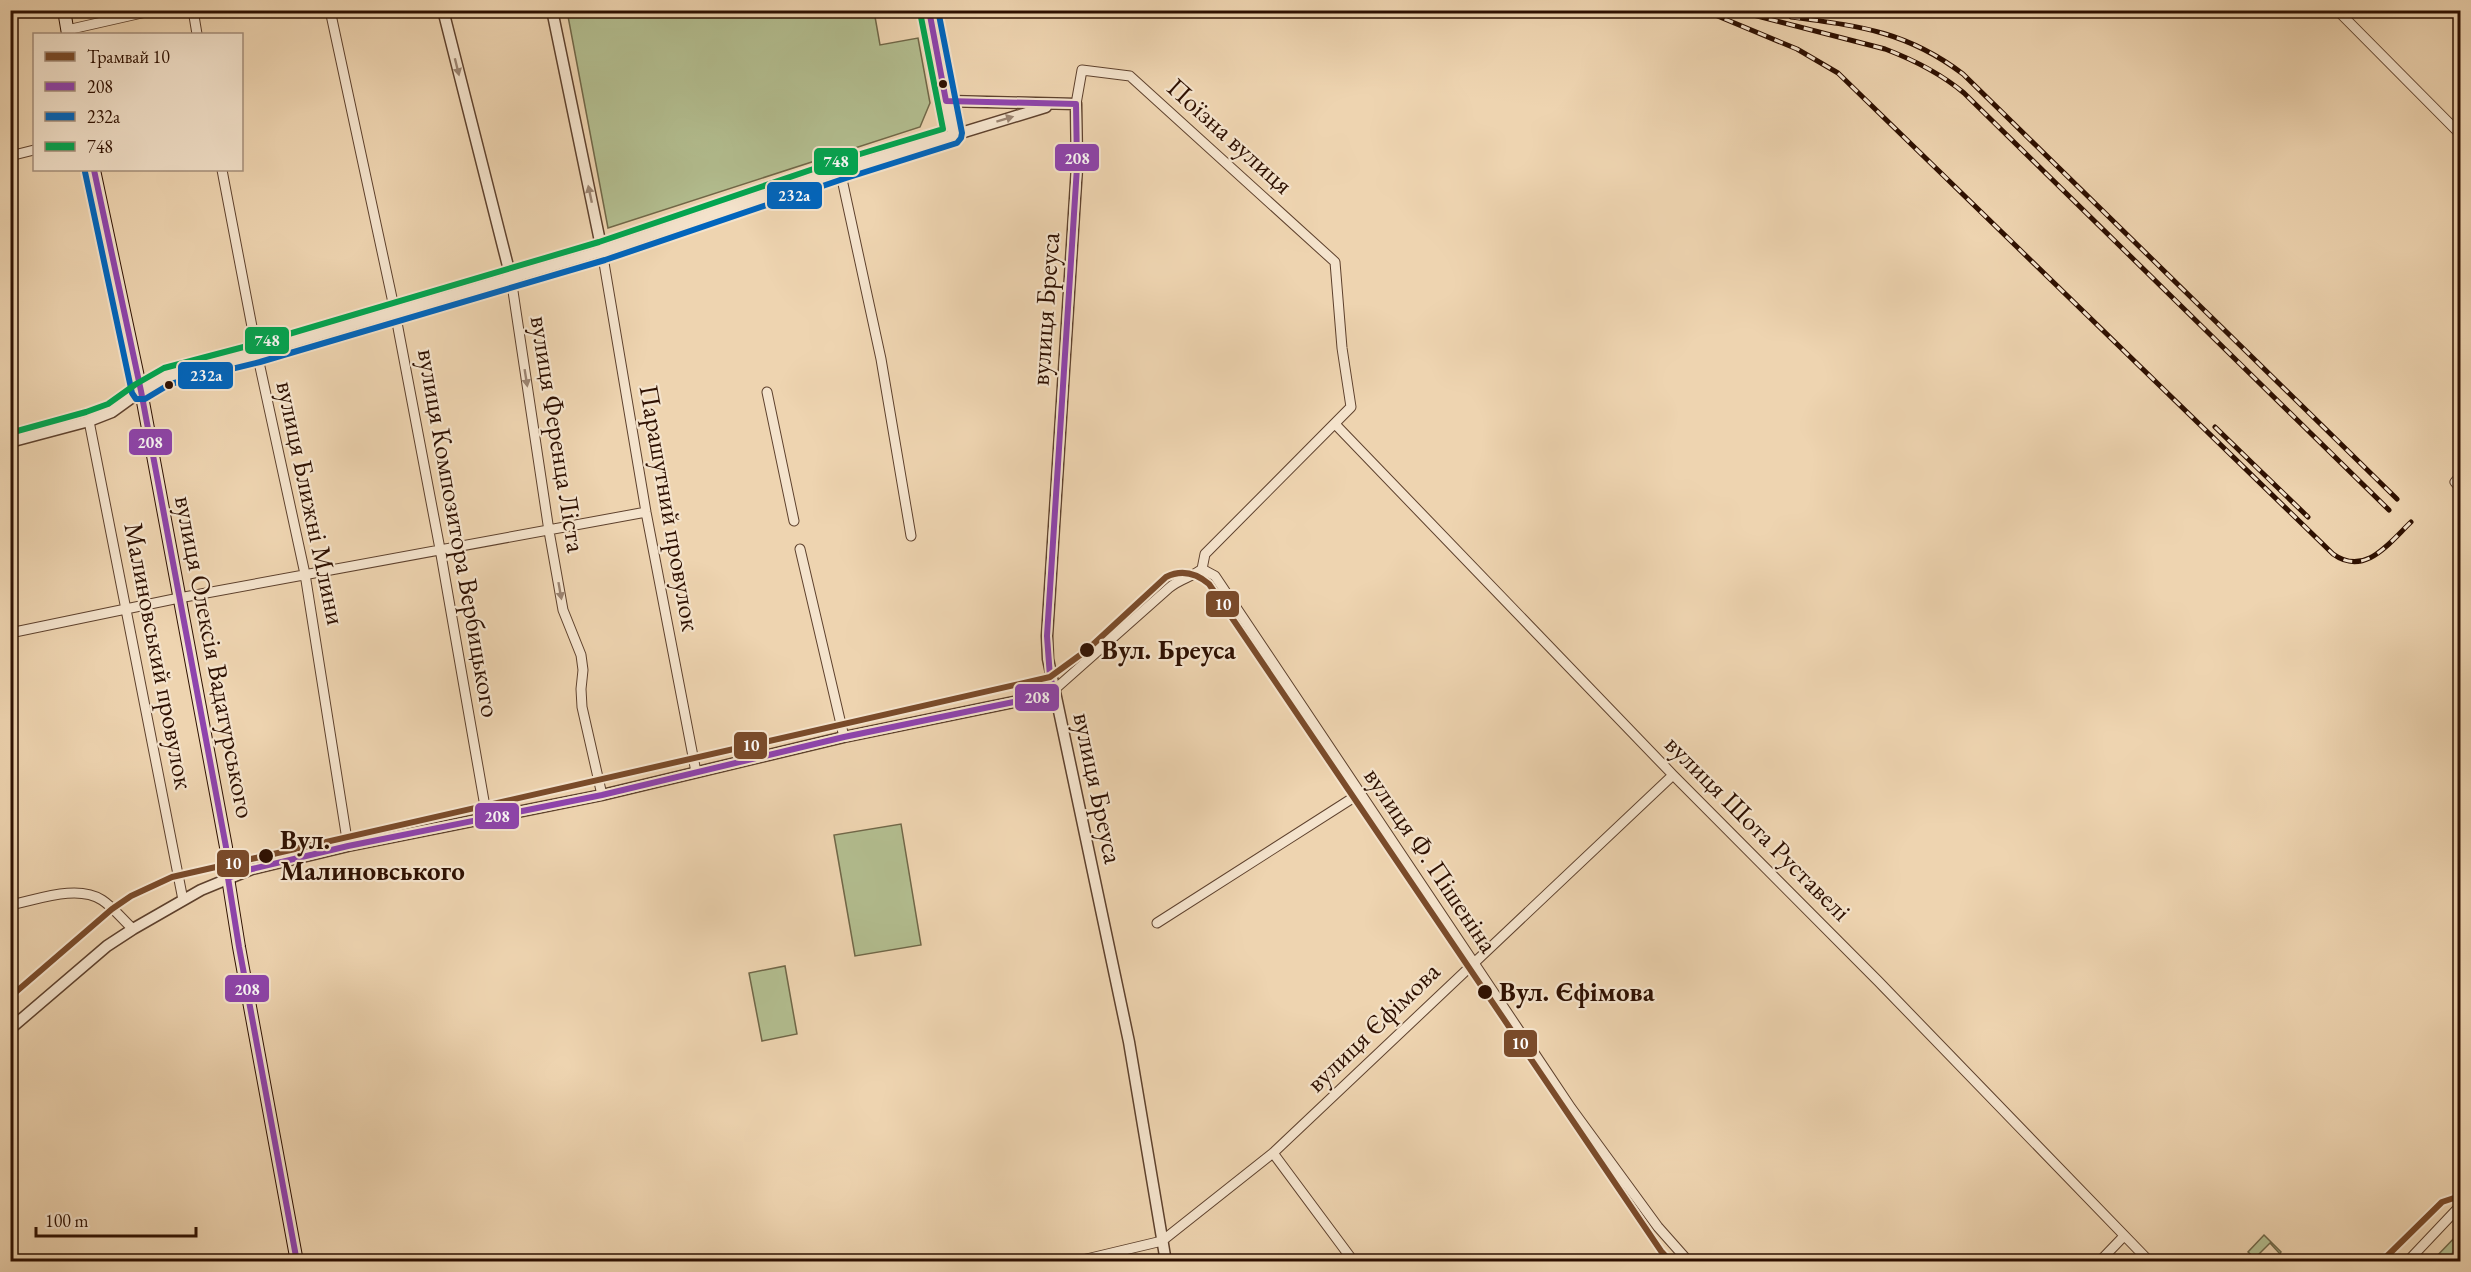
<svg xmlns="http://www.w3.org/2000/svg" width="2471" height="1272" viewBox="0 0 2471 1272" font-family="'EB Garamond',serif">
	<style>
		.green { fill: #b3be90; stroke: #706748; stroke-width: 1.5 }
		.cemetery { fill: url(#cemetery-stones); stroke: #706748; stroke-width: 1.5 }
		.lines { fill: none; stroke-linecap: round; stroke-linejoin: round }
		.minor-casing { stroke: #5e412d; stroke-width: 11 }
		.tertiary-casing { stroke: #5e412d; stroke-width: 13 }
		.secondary-casing { stroke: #2e1001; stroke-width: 14 }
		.minor { stroke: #f4e3cc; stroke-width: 9 }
		.tertiary { stroke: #f4e3cc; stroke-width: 10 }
		.secondary { stroke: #f4e3cc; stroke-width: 12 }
		.rail-casing { stroke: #2e1001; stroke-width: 5 }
		.rail { stroke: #f4e3cc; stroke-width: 3; stroke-dasharray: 9; stroke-linecap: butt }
		.bus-1-casing { stroke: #f4e3cc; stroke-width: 10 }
		.bus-2-casing { stroke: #f4e3cc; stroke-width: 10 }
		.bus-3-casing { stroke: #f4e3cc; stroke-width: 10 }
		.bus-1 { stroke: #8e44ad; stroke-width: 6 }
		.bus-2 { stroke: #0065bd; stroke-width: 6 }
		.bus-3 { stroke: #00a651; stroke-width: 6 }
		.tram-1-casing { stroke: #f4e3cc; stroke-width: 10 }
		.tram-1 { stroke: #7a4b2a; stroke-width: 6 }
		.oneway { fill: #9b8471 }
		.bus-dot { fill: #2e1001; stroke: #f4e3cc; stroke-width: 2 }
		.labels { text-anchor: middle; stroke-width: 4.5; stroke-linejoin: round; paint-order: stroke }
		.street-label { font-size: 27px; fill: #2e1001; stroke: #f4e3cc }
		.stop-label { font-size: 27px; font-weight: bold; fill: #2e1001; stroke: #f4e3cc; text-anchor: start }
		.line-badge { stroke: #f4e3cc; stroke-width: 2 }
		.badge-label { font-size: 16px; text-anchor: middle; font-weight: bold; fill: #fff }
	</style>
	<defs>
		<pattern id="cemetery-stones" width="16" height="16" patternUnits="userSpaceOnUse" patternTransform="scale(1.5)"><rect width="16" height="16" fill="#b3be90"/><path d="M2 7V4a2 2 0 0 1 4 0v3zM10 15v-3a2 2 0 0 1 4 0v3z" fill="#9aa27a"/></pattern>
	</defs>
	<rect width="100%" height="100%" fill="#eed4b0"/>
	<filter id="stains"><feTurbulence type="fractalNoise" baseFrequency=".00333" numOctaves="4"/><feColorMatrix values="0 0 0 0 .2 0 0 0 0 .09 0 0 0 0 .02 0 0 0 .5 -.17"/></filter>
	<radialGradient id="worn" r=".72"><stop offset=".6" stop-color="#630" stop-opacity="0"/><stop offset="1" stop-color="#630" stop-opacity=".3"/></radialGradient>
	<path class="green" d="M567,11H874L880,45L918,38L930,103L920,127L608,228Z
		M901,824L921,945L855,956L834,835Z
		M785,966L797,1034L762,1041L749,973Z
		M2264,1235L2281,1252L2280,1254L2270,1243L2255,1258L2248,1252Z"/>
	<path class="cemetery" d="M2460,1232V1261H2432Z"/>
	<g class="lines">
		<defs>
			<path id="minor" d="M193,10L197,34
				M330,10L395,312L440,549L487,818
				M2337,10L2460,134
				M67,30L155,10
				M10,156L34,150
				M222,170L257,353L305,574L348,846
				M840,170L881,359L911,536
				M602,251L646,512L696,772
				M511,278L549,531L563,610L581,655L583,670L581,689L582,707L602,795
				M767,392L794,521
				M89,421L183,900
				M1335,424L1673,775L1878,981L2150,1262
				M2460,476L2455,482L2460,488
				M800,549L844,737
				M1202,569L1215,576L1571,1108L1658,1227L1689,1262
				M10,633L179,598L646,512
				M1054,690L1169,588C1179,579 1192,577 1202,569L1205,554L1351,407L1342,348L1335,262L1130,76L1082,70L1076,104
				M10,905C37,900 77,884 102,900C113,907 123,920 133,929
				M1157,923L1359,794
				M1273,1153L1354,1262
				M1074,1262L1162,1241L1273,1153L1673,775
				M2099,1262L2124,1236
				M2407,1262L2460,1206"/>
			<path id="tertiary" d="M443,10L511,278
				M552,10L602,251
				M929,10L953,135
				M946,101L1076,104L1077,167L1047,636L1048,659L1129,1042L1166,1262
				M10,442L89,421L112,412L141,391L167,376L257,353L602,251L840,170L1046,107
				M10,1029L107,946L133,929L201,890L252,869L348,846L602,795L844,737L1038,697L1054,690"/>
			<path id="secondary" d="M64,10L68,34
				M94,170L141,391L226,847L228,878L239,947L297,1262"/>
		</defs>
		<use href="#minor" class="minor-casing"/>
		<use href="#tertiary" class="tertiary-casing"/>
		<use href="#secondary" class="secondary-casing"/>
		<use href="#minor" class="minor"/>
		<use href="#tertiary" class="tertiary"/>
		<use href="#secondary" class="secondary"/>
		<defs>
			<path id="rail" d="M1734,10L1885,49C1914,60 1940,73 1964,93L2389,510
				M1708,12L1797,49L1838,73L2333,554C2365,577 2389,543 2411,522
				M1791,17C1859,26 1906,31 1963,74L2397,499
				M2215,427L2308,517"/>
		</defs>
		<use href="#rail" class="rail-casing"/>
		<use href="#rail" class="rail"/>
		<defs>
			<path id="bus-1" d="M94,170L141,391L226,847L228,878L239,947L297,1262
				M228,878L252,869L348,846L602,795L844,737L1038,697L1054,690L1050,677L1047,636L1077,167L1076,104L946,101L929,10"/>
			<path id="bus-2" d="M85,172L132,393L136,399H145L170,384L260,362L605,260L843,179L957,143L961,138L962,133L938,10"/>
			<path id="bus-3" d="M10,433L86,412L108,404L136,384L164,368L255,344L599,242L837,161L943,129L920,12"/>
		</defs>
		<use href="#bus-1" class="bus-1-casing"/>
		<use href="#bus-2" class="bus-2-casing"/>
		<use href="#bus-3" class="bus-3-casing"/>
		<use href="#bus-1" class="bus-1"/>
		<use href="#bus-2" class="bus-2"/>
		<use href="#bus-3" class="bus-3"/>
		<defs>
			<path id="tram-1" d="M10,997L112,909L131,896L172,877L1050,677L1087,650L1166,577C1182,569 1196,573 1209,584L1661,1251L1671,1262
				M2381,1262L2442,1202L2460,1196"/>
		</defs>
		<use href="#tram-1" class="tram-1-casing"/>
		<use href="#tram-1" class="tram-1"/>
	</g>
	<defs><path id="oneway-solid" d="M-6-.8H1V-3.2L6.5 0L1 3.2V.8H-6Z" transform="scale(1.5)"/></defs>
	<g class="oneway">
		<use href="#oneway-solid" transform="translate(457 67) rotate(76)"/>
		<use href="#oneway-solid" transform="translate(1005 119) rotate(-17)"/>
		<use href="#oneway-solid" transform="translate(590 194) rotate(-102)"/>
		<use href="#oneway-solid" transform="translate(526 378) rotate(81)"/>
		<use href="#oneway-solid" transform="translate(560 591) rotate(80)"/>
	</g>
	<g class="bus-dot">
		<circle cx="943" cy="84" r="5"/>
		<circle cx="169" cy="385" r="5"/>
		<circle cx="1087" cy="650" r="8"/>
		<circle cx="266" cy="856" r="8"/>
		<circle cx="1485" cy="992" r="8"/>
	</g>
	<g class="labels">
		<g class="street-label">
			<text transform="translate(1230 136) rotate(42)" y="9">Поїзна вулиця</text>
			<text transform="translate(1045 309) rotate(-86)" y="9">вулиця Бреуса</text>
			<text transform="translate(558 434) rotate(81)" y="9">вулиця Ференца Ліста</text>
			<text transform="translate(311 503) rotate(78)" y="9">вулиця Ближні Млини</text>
			<text transform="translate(670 508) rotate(80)" y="9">Парашутний провулок</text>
			<text transform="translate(459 533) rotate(80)" y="9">вулиця Композитора Вербицького</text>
			<text transform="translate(159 656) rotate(79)" y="9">Малиновський провулок</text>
			<text transform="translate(215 657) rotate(79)" y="9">вулиця Олексія Вадатурського</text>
			<text transform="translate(1098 788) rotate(78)" y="9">вулиця Бреуса</text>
			<text transform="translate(1758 828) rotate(45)" y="9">вулиця Шота Руставелі</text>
			<text transform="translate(1431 860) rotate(56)" y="9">вулиця Ф. Пішеніна</text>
			<text transform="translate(1373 1027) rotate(-44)" y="9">вулиця Єфімова</text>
		</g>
		<g class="stop-label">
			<text x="1101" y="659">Вул. Бреуса</text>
			<text x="280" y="849">Вул.<tspan x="280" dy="31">Малиновського</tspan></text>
			<text x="1499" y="1001">Вул. Єфімова</text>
		</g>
	</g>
	<g class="line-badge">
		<rect x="1054" y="143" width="46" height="29" rx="6" fill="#8e44ad"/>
		<rect x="813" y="147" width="46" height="29" rx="6" fill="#00a651"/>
		<rect x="766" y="181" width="57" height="29" rx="6" fill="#0065bd"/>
		<rect x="244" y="326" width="46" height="29" rx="6" fill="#00a651"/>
		<rect x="177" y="361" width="57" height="29" rx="6" fill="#0065bd"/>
		<rect x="128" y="428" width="45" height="28" rx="6" fill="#8e44ad"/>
		<rect x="1205" y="590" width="35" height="28" rx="6" fill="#7a4b2a"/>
		<rect x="1014" y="683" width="46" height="29" rx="6" fill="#8e44ad"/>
		<rect x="733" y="731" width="35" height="29" rx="6" fill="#7a4b2a"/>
		<rect x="474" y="802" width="46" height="28" rx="6" fill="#8e44ad"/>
		<rect x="216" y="849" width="34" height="29" rx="6" fill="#7a4b2a"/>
		<rect x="224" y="974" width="46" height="29" rx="6" fill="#8e44ad"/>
		<rect x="1503" y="1029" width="35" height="29" rx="6" fill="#7a4b2a"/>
	</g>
	<g class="badge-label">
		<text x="1077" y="164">208</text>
		<text x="836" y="167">748</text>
		<text x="794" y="201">232а</text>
		<text x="267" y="346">748</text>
		<text x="206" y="381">232а</text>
		<text x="150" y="448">208</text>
		<text x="1223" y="610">10</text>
		<text x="1037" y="703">208</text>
		<text x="751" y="751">10</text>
		<text x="497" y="822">208</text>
		<text x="233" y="869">10</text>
		<text x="247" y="995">208</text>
		<text x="1520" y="1049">10</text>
	</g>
	<rect width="2471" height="1272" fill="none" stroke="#eed4b0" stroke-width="36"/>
	<rect x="12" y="12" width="2447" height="1248" fill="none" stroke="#2e1001" stroke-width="3"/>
	<rect x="18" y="18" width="2435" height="1236" fill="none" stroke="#2e1001" stroke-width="1.5"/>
	<rect x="33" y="33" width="210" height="138" fill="#f4e3cc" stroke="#a58f7b" stroke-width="1.5"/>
	<rect x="45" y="52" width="30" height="9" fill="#7a4b2a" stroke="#a58f7b" stroke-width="1.5"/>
	<text x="87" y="63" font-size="18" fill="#2e1001">Трамвай 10</text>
	<rect x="45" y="82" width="30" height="9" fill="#8e44ad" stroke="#a58f7b" stroke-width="1.5"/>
	<text x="87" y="93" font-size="18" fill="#2e1001">208</text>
	<rect x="45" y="112" width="30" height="9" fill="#0065bd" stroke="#a58f7b" stroke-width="1.5"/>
	<text x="87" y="123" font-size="18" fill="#2e1001">232а</text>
	<rect x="45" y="142" width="30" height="9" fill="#00a651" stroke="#a58f7b" stroke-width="1.5"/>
	<text x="87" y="153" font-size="18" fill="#2e1001">748</text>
	<path d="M36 1227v9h160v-9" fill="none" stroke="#2e1001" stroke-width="3"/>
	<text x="45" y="1227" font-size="18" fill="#2e1001" stroke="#f4e3cc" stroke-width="4.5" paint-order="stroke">100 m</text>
	<rect width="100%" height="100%" filter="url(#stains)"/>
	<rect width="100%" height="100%" fill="url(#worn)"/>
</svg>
